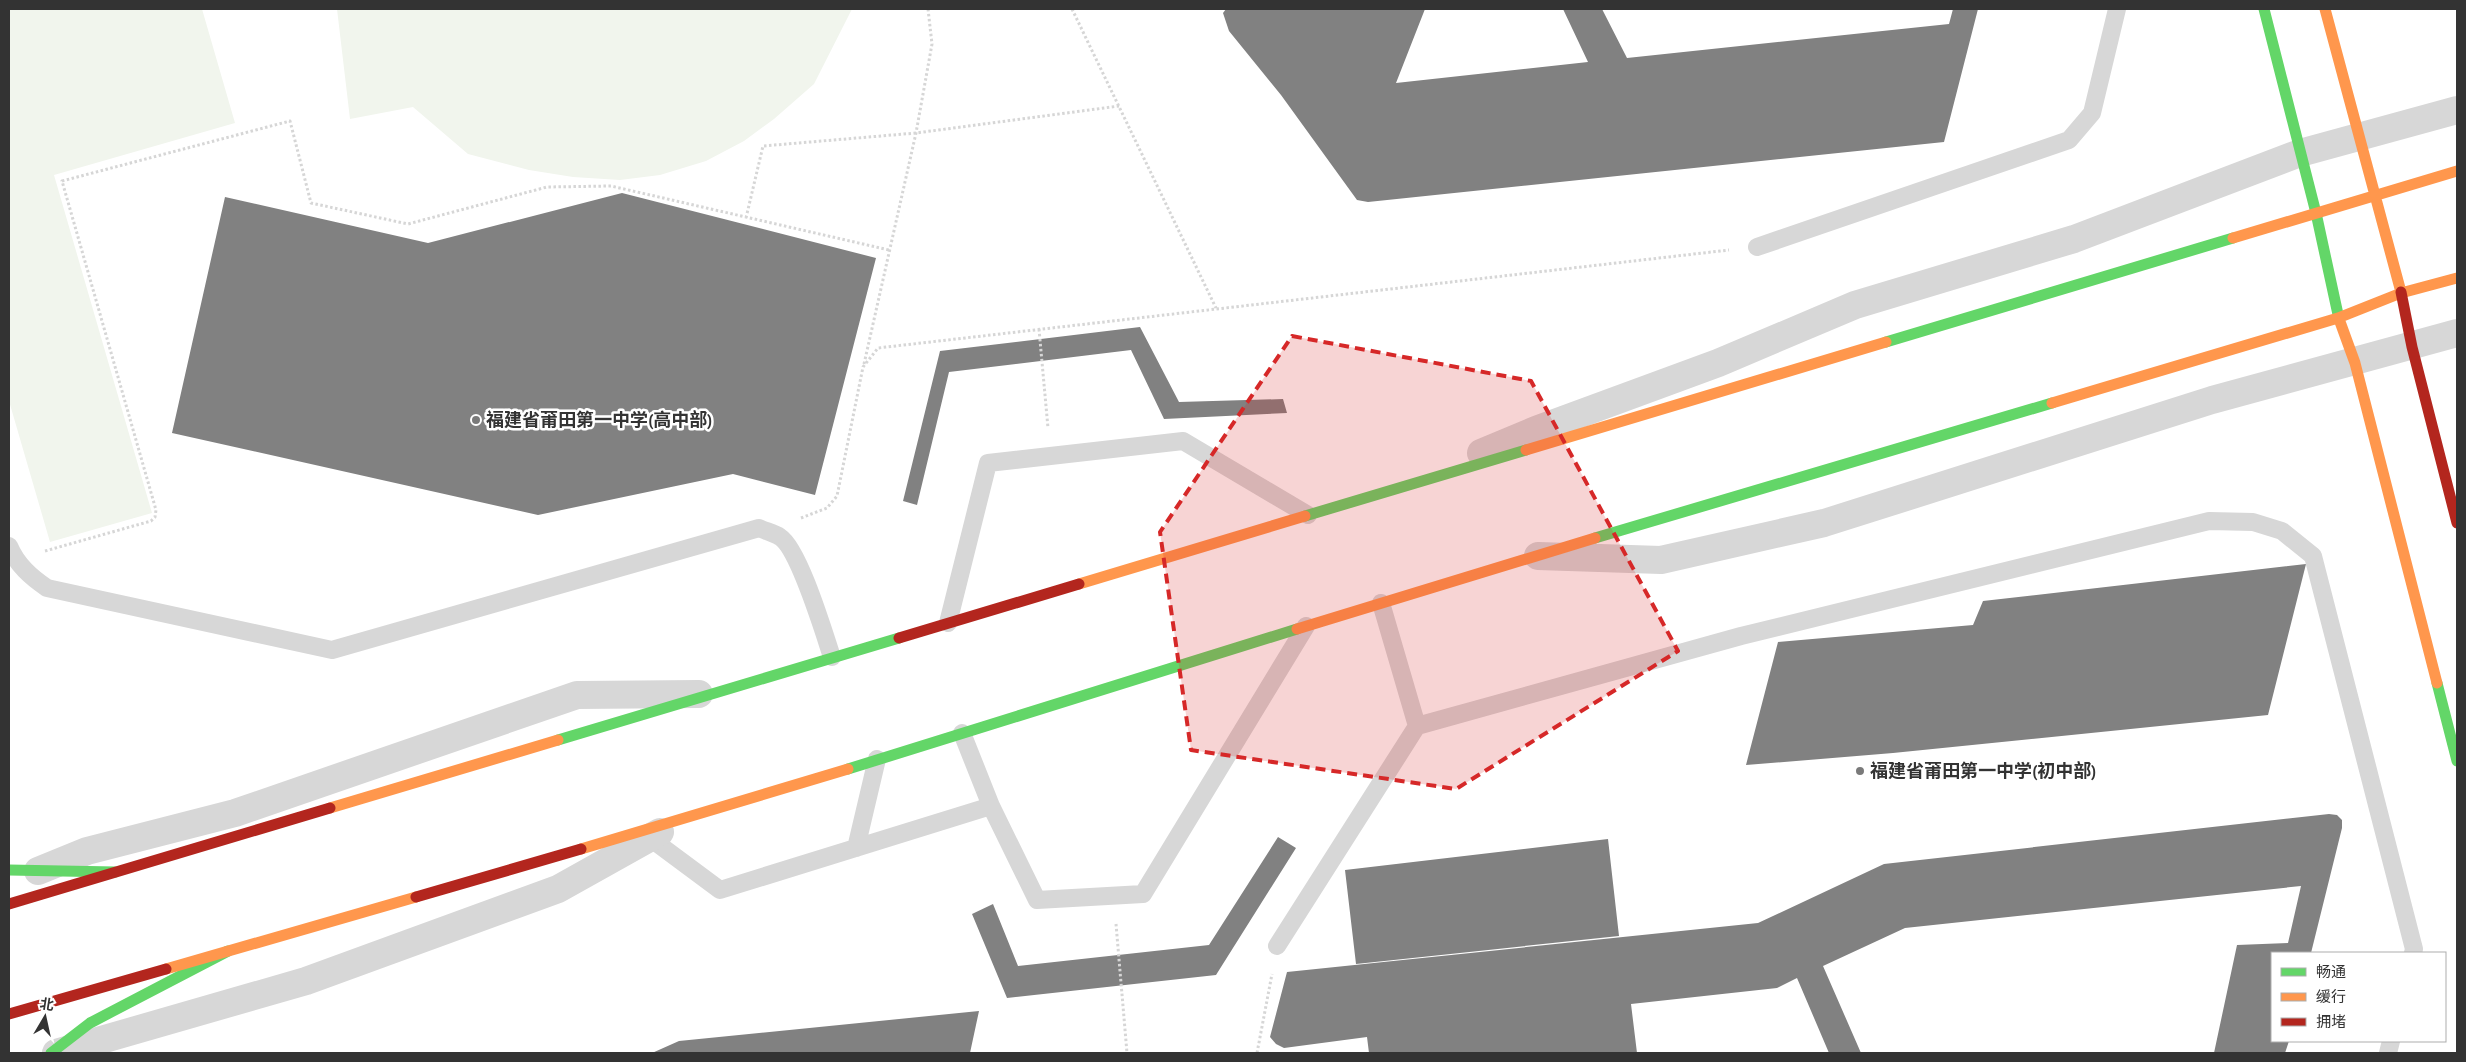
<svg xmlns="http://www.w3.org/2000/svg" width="2466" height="1062" viewBox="0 0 2466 1062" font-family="'Alegreya Sans','Noto Sans SC',sans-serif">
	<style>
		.green { fill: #f1f5ed }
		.building { fill: #818181 }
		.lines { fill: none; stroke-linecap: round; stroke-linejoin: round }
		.path { stroke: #d6d6d6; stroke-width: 3; stroke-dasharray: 2.5 2.5; stroke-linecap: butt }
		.lane { stroke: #d7d7d7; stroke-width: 18 }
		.street { stroke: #d7d7d7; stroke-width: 28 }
		.fast { stroke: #63d668; stroke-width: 11 }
		.slow { stroke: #ff974d; stroke-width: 11 }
		.jam { stroke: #b3261e; stroke-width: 11 }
		.marked { fill: #d62828; fill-opacity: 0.2; stroke: #d62828; stroke-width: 4; stroke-dasharray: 10 6; stroke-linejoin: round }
		.poi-dot { fill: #7a7a7a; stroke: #fff; stroke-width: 2 }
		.labels { text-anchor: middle; stroke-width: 5; stroke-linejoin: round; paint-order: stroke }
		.poi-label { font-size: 18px; font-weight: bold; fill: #333; stroke: #fff; text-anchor: start }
	</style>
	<rect width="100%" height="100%" fill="#fff"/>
	<path class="green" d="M9,9H202L235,123L54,175L152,513L50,542L9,401Z
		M337,9H852L814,84L774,119L744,141L706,161L660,175L620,180L573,177L529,170L468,154L413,107L350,119Z"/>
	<path class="building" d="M1226,9H1425L1396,83L1588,62L1563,9H1602L1627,58L1949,24L1953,9H1978L1944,142L1368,202L1357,200L1281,95L1229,31L1223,13Z
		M622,193L876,258L815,495L733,474L538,515L172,433L225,197L428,243Z
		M1140,327L1179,402L1283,399L1287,413L1164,419L1131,350L949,372L917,505L903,501L940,351Z
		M2306,564L2268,715L1893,753L1746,765L1778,642L1973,625L1983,601Z
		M2329,814L2337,815L2342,820V828L2311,953H2272V1041H2289L2285,1053H2214L2237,945L2288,943L2301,886L1905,928L1823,966L1861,1053H1829L1797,978L1777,988L1631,1004L1637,1053H1369L1367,1037L1284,1048L1276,1044L1270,1037L1287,972L1758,923L1884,864Z
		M1278,837L1296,848L1216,975L1007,998L972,914L993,904L1018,966L1209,945Z
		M1608,839L1619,936L1356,964L1345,870Z
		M979,1011L970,1053H652L679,1041Z"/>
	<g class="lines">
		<path class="path" d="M1072,9L1216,308
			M746,218L763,146L916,133L1119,106
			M1039,329L1048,428
			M864,364L916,133L932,44L928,9
			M801,518L827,508L837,496L863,367L878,348L1729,250
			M45,551L151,521L155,517L156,510L62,181L290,121L311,203L408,224L547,187L611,186L889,250
			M1116,924L1127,1053
			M1257,1053L1272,974"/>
		<path class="lane" d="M1757,247L2069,140L2092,113L2117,9
			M9,546C17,565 31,577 47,588L332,650L759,528C765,531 774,533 780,537C799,549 824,633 832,657
			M1381,603L1417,726
			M948,623L988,463L1183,441L1308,515
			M962,733L991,806
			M650,838L720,890L991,806L1037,900L1143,894L1306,626
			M856,848L877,759
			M1277,946L1417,726L1741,636L2209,521L2253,522L2282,531L2313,556L2414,949L2413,953
			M2388,1053L2391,1041"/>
		<path class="street" d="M1481,453L1536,430L1718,363L1855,305L2074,239L2300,153L2457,110
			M1538,556L1661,560L1824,523L2212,400L2457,333
			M38,871L87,851L235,813L577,695L699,694
			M56,1053L306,981L558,889L660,832"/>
		<path class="fast" d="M2264,9L2316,213L2339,319
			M1886,342L2233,238
			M1305,516L1526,450
			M1595,538L2052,403
			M2437,683L2457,761
			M558,740L899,638
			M848,769L1297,629
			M9,870L115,872
			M51,1053L90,1023L228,951"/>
		<path class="slow" d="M2325,9L2401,292
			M2233,238L2457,171
			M2339,319L2355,363L2437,683
			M2052,403L2338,318L2401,293L2457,278
			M1526,450L1886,342
			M1079,584L1305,516
			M1297,629L1595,538
			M330,808L558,740
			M581,849L848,769
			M166,969L416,897"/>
		<path class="jam" d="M2401,292L2412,347L2457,523
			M899,638L1079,584
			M416,897L581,849
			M9,904L330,808
			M9,1014L166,969"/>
	</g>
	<path class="marked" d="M1292,336L1531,381L1678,651L1456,789L1191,750L1160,532Z"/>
	<g class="poi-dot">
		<circle cx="476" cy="420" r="5"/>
		<circle cx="1860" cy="771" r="5"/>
	</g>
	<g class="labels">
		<g class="poi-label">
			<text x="486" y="426">福建省莆田第一中学(高中部)</text>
			<text x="1870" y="777">福建省莆田第一中学(初中部)</text>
		</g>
	</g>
	<rect width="2466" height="1062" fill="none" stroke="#333333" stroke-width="20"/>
	<rect x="2271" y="952" width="175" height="90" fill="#ffffff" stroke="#adadad"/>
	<rect x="2281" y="968" width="25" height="8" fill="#63d668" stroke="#adadad"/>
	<text x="2316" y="977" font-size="15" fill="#333333">畅通</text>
	<rect x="2281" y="993" width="25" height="8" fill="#ff974d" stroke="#adadad"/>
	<text x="2316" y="1002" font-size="15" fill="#333333">缓行</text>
	<rect x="2281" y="1018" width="25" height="8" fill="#b3261e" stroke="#adadad"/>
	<text x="2316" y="1027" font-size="15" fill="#333333">拥堵</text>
	<g transform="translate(45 1017) rotate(9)" stroke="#ffffff" stroke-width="4" paint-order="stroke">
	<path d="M0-4L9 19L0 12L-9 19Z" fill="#333333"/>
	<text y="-8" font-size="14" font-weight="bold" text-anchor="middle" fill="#333333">北</text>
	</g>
</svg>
